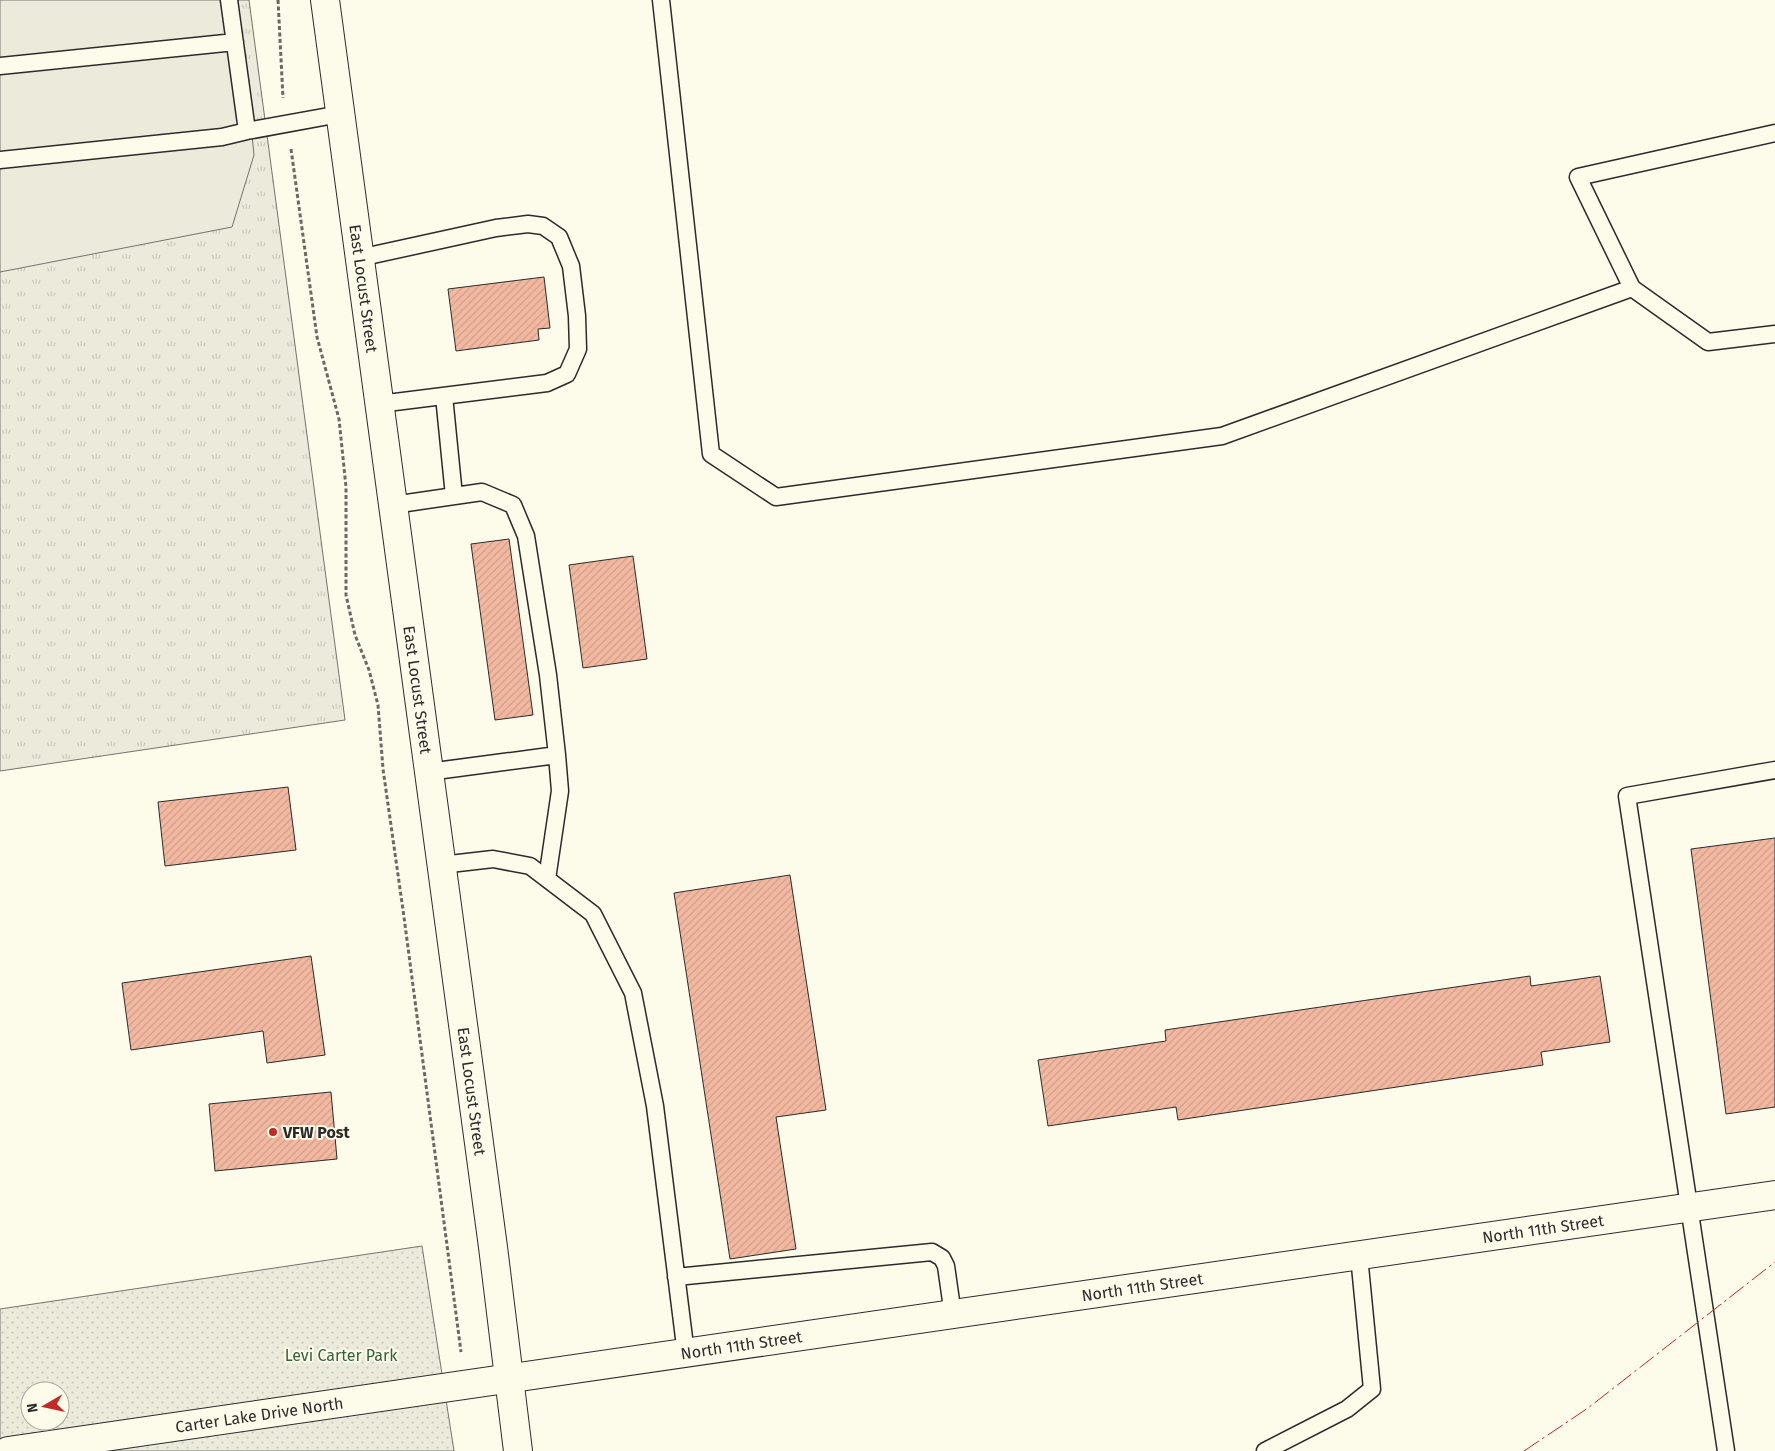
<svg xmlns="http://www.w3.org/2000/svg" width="1775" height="1451" viewBox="0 0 1775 1451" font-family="'Fira Sans',sans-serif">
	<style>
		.grass { fill: url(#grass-tufts); stroke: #74746e }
		.park { fill: url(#park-dots); stroke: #74746e; fill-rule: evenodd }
		.parking { fill: #eceadb; stroke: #74746e }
		.building { fill: url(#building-hatch); stroke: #2b2b2b }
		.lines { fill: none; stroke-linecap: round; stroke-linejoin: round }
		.service-casing { stroke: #2b2b2b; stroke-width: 19 }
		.tertiary-casing { stroke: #2b2b2b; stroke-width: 30 }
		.secondary-casing { stroke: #2b2b2b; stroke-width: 30 }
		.path { stroke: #6a6964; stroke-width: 3; stroke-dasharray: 4 2.5; stroke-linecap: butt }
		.service { stroke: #fdfbea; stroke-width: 16 }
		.tertiary { stroke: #fdfbea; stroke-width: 28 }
		.secondary { stroke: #fdfbea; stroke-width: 28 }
		.power { stroke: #c62828; stroke-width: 1; stroke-dasharray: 18 4 2.5 4; stroke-linecap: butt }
		.poi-dot { fill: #c62828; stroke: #fdfbea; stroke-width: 2 }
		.labels { text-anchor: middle; stroke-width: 4; stroke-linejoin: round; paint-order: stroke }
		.street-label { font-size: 16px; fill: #2b2b2b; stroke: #fdfbea }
		.poi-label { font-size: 16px; font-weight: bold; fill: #2b2b2b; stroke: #fdfbea; text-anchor: start }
		.park-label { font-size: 16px; fill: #34623c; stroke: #fdfbea }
	</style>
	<defs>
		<pattern id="grass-tufts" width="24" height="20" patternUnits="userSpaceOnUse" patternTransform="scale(1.25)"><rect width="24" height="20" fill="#ecebdb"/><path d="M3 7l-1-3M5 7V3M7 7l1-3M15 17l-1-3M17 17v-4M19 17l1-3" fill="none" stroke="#cbcabc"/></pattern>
		<pattern id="park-dots" width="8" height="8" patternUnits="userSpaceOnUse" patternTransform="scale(1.25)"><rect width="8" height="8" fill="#ecebdb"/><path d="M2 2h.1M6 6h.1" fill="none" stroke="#cbcabc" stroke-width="1.8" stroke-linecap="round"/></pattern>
		<pattern id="building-hatch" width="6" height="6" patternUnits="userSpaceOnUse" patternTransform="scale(1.25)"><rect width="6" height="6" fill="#f2b8a0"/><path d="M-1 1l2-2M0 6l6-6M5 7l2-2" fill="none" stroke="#d09e8a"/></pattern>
	</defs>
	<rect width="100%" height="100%" fill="#fdfbea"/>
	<path class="grass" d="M0,0H249L345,720L0,771Z"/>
	<path class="park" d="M422,1246L454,1451H0V1309ZM30,1391H60V1421H30Z"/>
	<path class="parking" d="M0,0H238L254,155L232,227L0,272Z"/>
	<path class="building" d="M544,277L550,328L538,329L539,340L456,351L448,289Z
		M509,539L533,715L495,720L471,544Z
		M633,556L647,659L583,668L569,565Z
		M288,787L296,850L165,866L158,802Z
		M1775,838V1107L1726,1114L1691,849Z
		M790,875L826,1110L776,1117L796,1249L730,1259L674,893Z
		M311,956L325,1055L267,1063L263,1031L131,1050L122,983Z
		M1530,976L1531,986L1600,976L1610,1042L1541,1052L1543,1065L1178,1120L1176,1107L1048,1126L1038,1060L1166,1041L1165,1030Z
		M331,1092L337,1159L215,1171L209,1104Z"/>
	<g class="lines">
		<defs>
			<path id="service" d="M229,0L247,131
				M661,0L711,454L776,497L1222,436L1632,288
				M0,66L235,42
				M1775,133L1578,177L1632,288L1708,342L1775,334
				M0,160L222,137L247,131L340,114
				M359,258L496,228L528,224L543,226L559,237L571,266L577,316L578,349L567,374L547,383L379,404
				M444,396L454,496
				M393,505L482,492L513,505L526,536L548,675L557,755L560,791L547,879
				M428,772L557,755
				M441,865L493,859L530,866L593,914L633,993L655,1106L686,1354
				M676,1277L932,1252L942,1258L946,1266L953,1315
				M1265,1451L1347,1409L1372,1389L1359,1256
				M1726,1451L1627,796L1775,770"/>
			<g id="tertiary">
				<path id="s1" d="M8,1451L1775,1195"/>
			</g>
			<g id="secondary">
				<path id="s2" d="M325,0L493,1247L518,1451"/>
			</g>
		</defs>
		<use href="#service" class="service-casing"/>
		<use href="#tertiary" class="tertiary-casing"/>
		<use href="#secondary" class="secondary-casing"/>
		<path class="path" d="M278,0L283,98
			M291,149L317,337L339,419L346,487V595L355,635L369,670L378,705L383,769L404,917L461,1352"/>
		<use href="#service" class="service"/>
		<use href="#tertiary" class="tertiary"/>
		<use href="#secondary" class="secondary"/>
		<path class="power" d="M1524,1451L1588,1408L1775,1262"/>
	</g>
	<circle class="poi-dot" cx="273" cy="1132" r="5"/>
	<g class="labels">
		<g class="street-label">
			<text dy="6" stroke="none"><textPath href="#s2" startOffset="291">East Locust Street</textPath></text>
			<text dy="6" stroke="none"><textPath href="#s2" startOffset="696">East Locust Street</textPath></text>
			<text dy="6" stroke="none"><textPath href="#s2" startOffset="1101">East Locust Street</textPath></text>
			<text dy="6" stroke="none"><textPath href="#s1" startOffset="1551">North 11th Street</textPath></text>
			<text dy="6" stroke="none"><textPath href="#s1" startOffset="1146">North 11th Street</textPath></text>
			<text dy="6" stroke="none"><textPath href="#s1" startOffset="741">North 11th Street</textPath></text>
			<text dy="6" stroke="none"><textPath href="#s1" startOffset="254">Carter Lake Drive North</textPath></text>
		</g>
		<g class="poi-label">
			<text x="283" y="1138">VFW Post</text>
		</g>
		<g class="park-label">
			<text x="341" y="1361">Levi Carter Park</text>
		</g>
	</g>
	<g transform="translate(45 1406) rotate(261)"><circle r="24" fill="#fdfbea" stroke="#a9a89e"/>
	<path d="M0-4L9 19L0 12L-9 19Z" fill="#c62828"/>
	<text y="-8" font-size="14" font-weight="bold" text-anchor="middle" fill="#2b2b2b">N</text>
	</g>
</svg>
